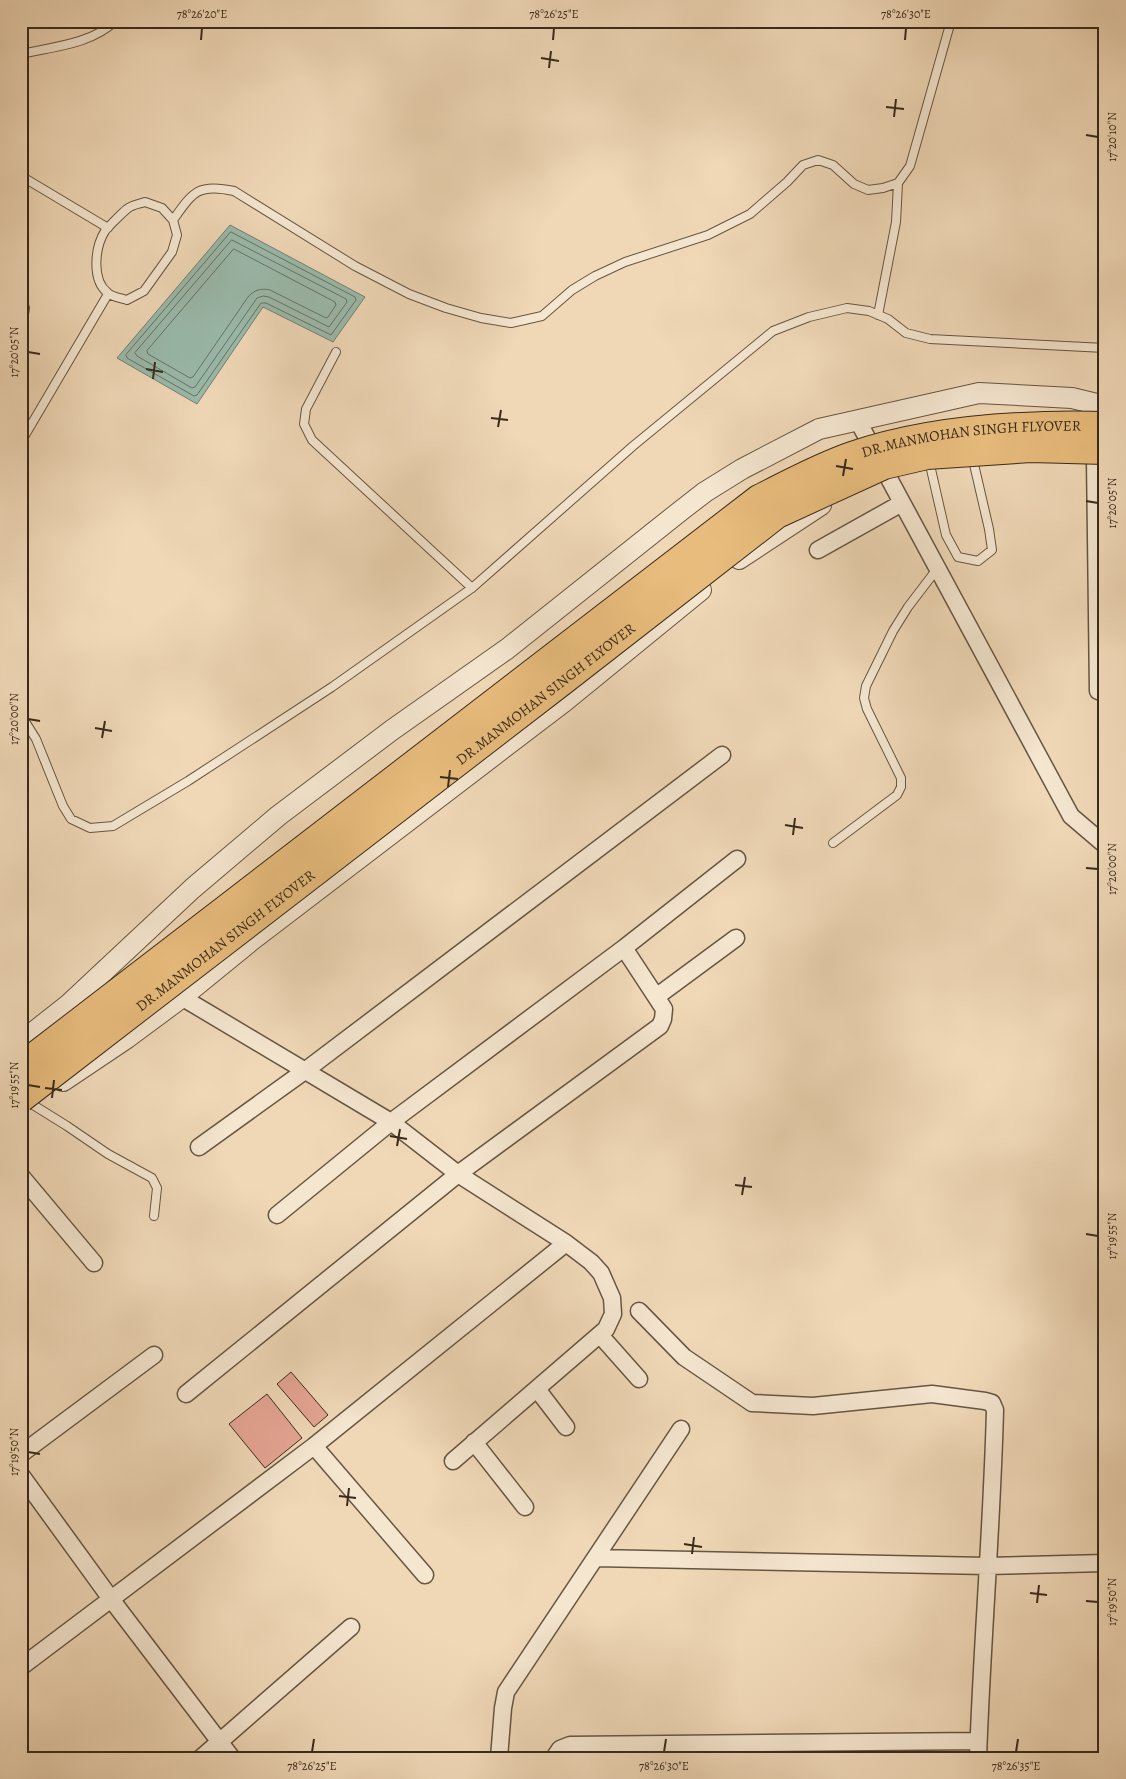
<svg xmlns="http://www.w3.org/2000/svg" width="1126" height="1779" viewBox="0 0 1126 1779" font-family="Alegreya,serif">
	<style>
		.water { fill: #9abaac; stroke: #738072 }
		.lines { fill: none; stroke-linecap: round; stroke-linejoin: round }
		.shore { stroke: #697264; stroke-width: 1 }
		.building { fill: #e6a594; stroke: #382a1b }
		.service-casing { stroke: #665642; stroke-width: 10 }
		.minor-casing { stroke: #665642; stroke-width: 19 }
		.tertiary-casing { stroke: #665642; stroke-width: 22 }
		.service { stroke: #f5e6d0; stroke-width: 8 }
		.minor { stroke: #f5e6d0; stroke-width: 16 }
		.tertiary { stroke: #f5e6d0; stroke-width: 20 }
		.trunk-bridge-casing { stroke: #382a1b; stroke-width: 30; stroke-linecap: butt }
		.trunk-bridge { stroke: #e8bc7c; stroke-width: 28 }
		.ticks { fill: none; stroke: #382a1b; stroke-width: 2 }
		.labels { text-anchor: middle; stroke-width: 5; stroke-linejoin: round; paint-order: stroke }
		.street-label { font-size: 15px; fill: #382a1b; stroke: #f5e6d0 }
		.neatline { fill: none; stroke: #382a1b; stroke-width: 2 }
		.ticks-label { font-size: 12px; text-anchor: middle; fill: #382a1b }
	</style>
	<rect width="100%" height="100%" fill="#f0d8b7"/>
	<filter id="stains"><feTurbulence type="fractalNoise" baseFrequency=".004" numOctaves="4"/><feColorMatrix values="0 0 0 0 .2 0 0 0 0 .09 0 0 0 0 .02 0 0 0 .5 -.17"/></filter>
	<radialGradient id="worn" r=".72"><stop offset=".6" stop-color="#630" stop-opacity="0"/><stop offset="1" stop-color="#630" stop-opacity=".3"/></radialGradient>
	<path class="water" d="M230,225L365,297L333,342L263,307L197,404L117,358Z"/>
	<g class="lines">
		<path class="shore" d="M231,232L355,297L356,300L331,335L266,303H261L197,395L194,396L127,358L126,355Z
			M232,240L346,299L347,302L329,327L269,297L263,296L257,298L195,387L192,388L137,356L135,353Z
			M234,249L335,302L336,305L328,317L326,318L270,290C261,288 254,290 248,297L193,377L190,378L148,354L147,351Z"/>
	</g>
	<path class="building" d="M291,1372L328,1415L314,1427L277,1384Z
		M267,1394L302,1438L265,1468L229,1424Z"/>
	<g class="lines">
		<defs>
			<path id="service" d="M21,54C52,47 92,44 115,21
				M21,176L108,228
				M898,183L910,166L951,21
				M145,202L162,208L173,220L177,235L172,252L144,291L127,300C121,298 112,297 108,293C91,280 95,247 105,231C107,228 123,212 127,209C131,205 139,204 145,202Z
				M173,220C193,192 198,183 234,191L355,266L409,294L446,308L481,318L511,323L542,316L572,290L595,276L625,262L708,235L750,214L787,182L803,165L818,160L833,165L854,184L868,190L883,188L898,183L896,222L878,315
				M21,297L25,308L21,332
				M336,352L306,409L304,424L312,440L472,588
				M21,442L108,294
				M930,465L946,535L958,557L978,561L992,550L989,529L973,460
				M21,715L36,739L63,806L71,819L90,828L113,826L188,781L332,687L472,588L633,446L773,331L809,317L847,308L869,311L888,319L906,333L930,339L1105,348
				M833,843L897,795L901,787V778L867,709L864,698L866,686L893,631L908,607L937,569
				M30,1103L67,1126L108,1154L152,1178L157,1188L154,1216"/>
			<path id="minor" d="M858,421L1071,816L1105,845
				M1095,459L1098,691L1105,692
				M818,550L902,503
				M173,992L391,1122L458,1174L566,1243L591,1262L601,1273L612,1298L613,1314L606,1329L453,1461
				M656,997L736,938
				M199,1147L306,1070L722,755
				M21,1176L94,1263
				M277,1215L391,1122L624,948L737,859
				M639,1311L684,1357L752,1403L813,1406L932,1394L985,1401L992,1403L995,1410C992,1526 982,1642 978,1758
				M600,1335L639,1379
				M537,1389L566,1427
				M186,1394L458,1174L660,1026L663,1019L664,1009L624,948
				M474,1442L525,1507
				M314,1446L566,1243
				M21,1454L154,1355
				M21,1475L111,1599L232,1758
				M596,1558L987,1566L1105,1563
				M21,1667L314,1446L425,1575
				M201,1758L351,1627
				M499,1758L503,1708L506,1692L681,1429
				M554,1758L560,1749L570,1745L978,1741"/>
			<path id="tertiary" d="M739,559L821,505
				M21,1042L69,1004L193,888L278,816L392,730L507,649L683,509L705,492L742,469L819,429L979,393L1072,398L1105,406
				M63,1081L127,1038L181,998L252,940L565,701L701,590"/>
		</defs>
		<use href="#service" class="service-casing"/>
		<use href="#minor" class="minor-casing"/>
		<use href="#tertiary" class="tertiary-casing"/>
		<use href="#service" class="service"/>
		<use href="#minor" class="minor"/>
		<use href="#tertiary" class="tertiary"/>
		<defs>
			<g id="trunk-bridge">
				<path id="s1" d="M21,1067L759,499C789,484 820,467 852,456C930,429 1023,424 1105,426"/>
				<path id="s2" d="M21,1098L561,682L777,514L884,465L927,455L1031,448L1105,450"/>
			</g>
		</defs>
		<use href="#trunk-bridge" class="trunk-bridge-casing"/>
		<use href="#trunk-bridge" class="trunk-bridge"/>
	</g>
	<path class="ticks" d="M201,40L202,28M553,40L554,28M905,40L906,28M541,58L559,61M549,68L551,51M886,107L904,109M894,117L896,99M1086,135L1098,137M28,352L40,354M146,369L163,372M153,379L155,362M491,418L508,420M498,427L501,410M836,466L853,469M843,476L846,459M1086,501L1098,503M28,719L40,721M95,728L112,731M102,738L105,721M440,777L458,779M448,787L450,770M785,825L803,828M793,835L795,818M1086,868L1098,869M28,1085L40,1087M45,1088L62,1090M52,1098L54,1080M390,1136L407,1139M397,1146L400,1129M735,1185L752,1187M742,1195L745,1177M1086,1234L1098,1236M28,1452L40,1454M339,1496L356,1498M347,1506L349,1488M684,1544L702,1547M692,1554L694,1537M1030,1593L1047,1595M1086,1601L1098,1602M1037,1603L1039,1585M312,1752L314,1739M664,1752L666,1739M1016,1752L1018,1739"/>
	<g class="labels">
		<g class="street-label">
			<text dy="5" stroke="none"><textPath href="#s1" startOffset="1155">DR.MANMOHAN SINGH FLYOVER</textPath></text>
			<text dy="5" stroke="none"><textPath href="#s2" startOffset="662">DR.MANMOHAN SINGH FLYOVER</textPath></text>
			<text dy="5" stroke="none"><textPath href="#s2" startOffset="258">DR.MANMOHAN SINGH FLYOVER</textPath></text>
		</g>
	</g>
	<rect width="1126" height="1779" fill="none" stroke="#f0d8b7" stroke-width="55"/>
	<rect x="28" y="28" width="1070" height="1724" class="neatline"/>
	<g class="ticks-label">
		<text x="202" y="18">78°26'20"E</text>
		<text x="554" y="18">78°26'25"E</text>
		<text x="906" y="18">78°26'30"E</text>
		<text transform="translate(1112 137) rotate(-90)" y="4">17°20'10"N</text>
		<text transform="translate(14 352) rotate(-90)" y="4">17°20'05"N</text>
		<text transform="translate(1112 503) rotate(-90)" y="4">17°20'05"N</text>
		<text transform="translate(14 719) rotate(-90)" y="4">17°20'00"N</text>
		<text transform="translate(1112 869) rotate(-90)" y="4">17°20'00"N</text>
		<text transform="translate(14 1085) rotate(-90)" y="4">17°19'55"N</text>
		<text transform="translate(1112 1236) rotate(-90)" y="4">17°19'55"N</text>
		<text transform="translate(14 1452) rotate(-90)" y="4">17°19'50"N</text>
		<text transform="translate(1112 1602) rotate(-90)" y="4">17°19'50"N</text>
		<text x="312" y="1770">78°26'25"E</text>
		<text x="664" y="1770">78°26'30"E</text>
		<text x="1016" y="1770">78°26'35"E</text>
	</g>
	<rect width="100%" height="100%" filter="url(#stains)"/>
	<rect width="100%" height="100%" fill="url(#worn)"/>
</svg>
